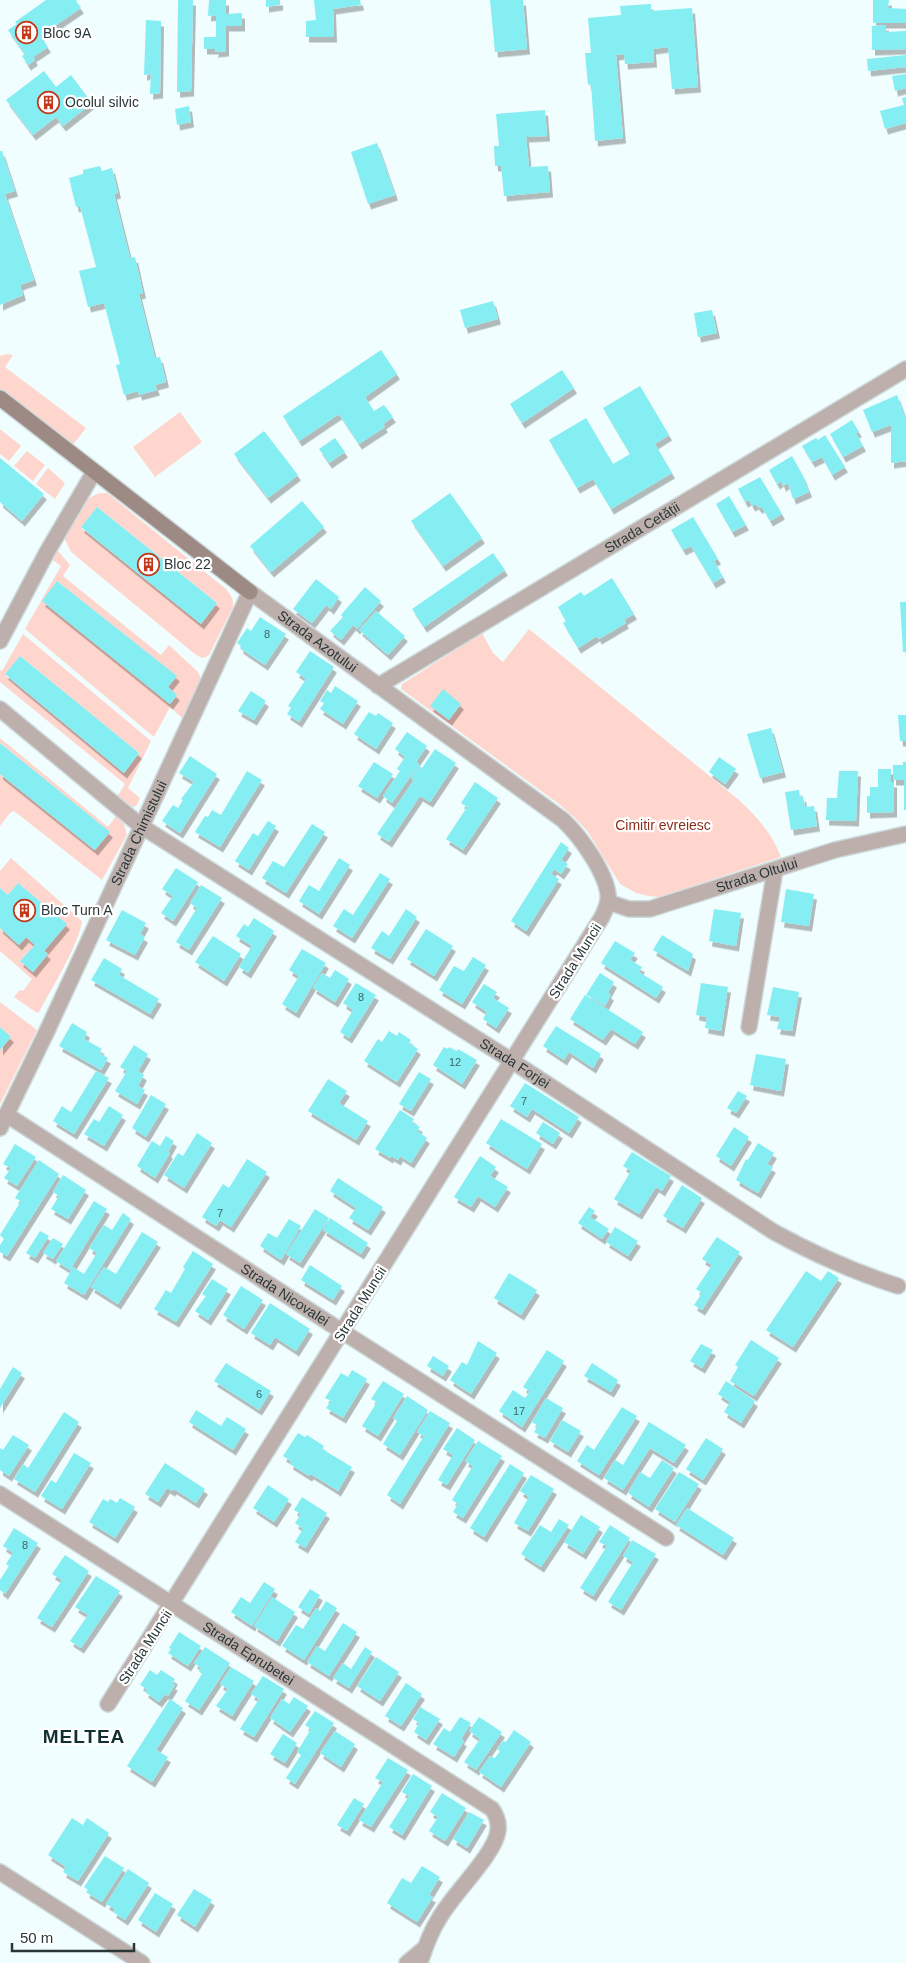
<svg xmlns="http://www.w3.org/2000/svg" width="906" height="1963" viewBox="0 0 906 1963" font-family="Arial,sans-serif">
	<style>
		.green { fill: #ffd6cd; fill-rule: evenodd }
		.building { fill: #84eef3; filter: url(#shadow) }
		.lines { fill: none; stroke-linecap: round; stroke-linejoin: round }
		.street-casing { stroke: #ccdadb; stroke-width: 18 }
		.secondary-casing { stroke: #ccdadb; stroke-width: 18 }
		.street { stroke: #bdafab; stroke-width: 15 }
		.secondary { stroke: #9e8a85; stroke-width: 15 }
		.labels { text-anchor: middle; stroke-width: 4.5; stroke-linejoin: round; paint-order: stroke }
		.number-label { font-size: 11px; fill: #406566 }
		.poi-label { font-size: 14px; fill: #293737; stroke: #fff; text-anchor: start }
		.street-label { font-size: 14px; fill: #293737; stroke: #fff }
		.park-label { font-size: 14px; fill: #8a2e1c; stroke: #fff }
		.district-label { font-size: 19px; font-weight: bold; letter-spacing: 1px; fill: #103032; stroke: #fff }
	</style>
	<defs>
		<filter id="shadow"><feDropShadow dx="3" dy="5.5" stdDeviation="0" flood-color="#0004"/></filter>
	</defs>
	<rect width="100%" height="100%" fill="#f0feff"/>
	<path class="green" d="M7,354L13,355L5,367L86,428L72,446L0,390V356Z
		M180,412L202,442L155,477L133,447Z
		M0,429L21,446L9,461L0,454Z
		M27,451L45,465L33,481L14,466Z
		M48,468L65,483L55,499L36,484Z
		M107,493L226,589C231,595 234,599 233,607L209,655C204,659 202,658 196,655L71,552L64,538L65,532C75,516 85,491 107,493ZM97,507L217,603L201,624L81,528Z
		M56,545L58,551L70,565L63,576L161,655L169,645L198,672L200,676V683L182,718L170,707L154,737L25,629L61,566L50,558ZM57,581L176,676L168,687L170,704L161,697Z
		M529,629L739,800C757,817 772,833 781,857L659,897L648,896L636,893L620,884L588,832L574,817L559,804L401,689L402,684L482,633L493,653L503,662Z
		M23,634L151,741L128,788L140,798L137,805L133,807L117,797L125,784L0,682V670L2,671ZM20,656L139,753L124,773L5,675Z
		M0,738L108,827L116,816L124,824L127,835L102,880L14,811L10,813L0,826V774L94,850L109,832L0,743Z
		M11,858L82,921C79,945 51,989 39,1012L37,1013L14,997L20,990L23,991L32,979L0,951V928L19,945L26,937L35,945L20,961L33,972L48,954L44,951L66,924L18,883L8,895L0,888V871Z
		M0,1002L37,1030L0,1104V1050L11,1037L0,1027Z"/>
	<path class="building" d="M46,0H78L76,1L81,8L40,36L48,47L33,57L35,60L28,65L22,56L25,54L8,30L17,24L15,22Z
		M178,0H193L191,91L177,92Z
		M209,0H226V14L242,13V26H226V51L215,52L216,49H204V37H216V15L208,16Z
		M266,0H280V5L266,7Z
		M314,0H360L361,5L333,9L334,37H306V21L316,20Z
		M490,0H523L527,49L495,52Z
		M873,0H889L888,8L906,9V23H873Z
		M651,4V11L692,8L698,87L672,89L668,47L653,49L654,62L625,64L624,54L616,55L623,138L595,141L591,84L588,85L585,53H591L588,18L621,15L620,6Z
		M146,20L161,21L160,93L150,94L151,74L144,75Z
		M886,25V32L906,31V49L872,50V26Z
		M906,55V67L868,71L867,59Z
		M44,71L56,87L71,75L92,103L63,126L56,117L33,135L6,100Z
		M906,74V88L895,91L892,76Z
		M906,97V123L885,129L880,111L904,105L902,98Z
		M189,106L191,122L177,125L175,109Z
		M545,110L547,136L526,137L529,167L548,166L550,192L504,196L501,166H495L494,146H499L496,114Z
		M377,143L395,195L368,204L351,152Z
		M0,151H2L15,191L5,194L34,280L20,285L23,295L0,305Z
		M100,166L102,171L112,168L118,193L114,194L130,258L135,257L143,293L139,294L155,358L160,357L166,382L155,385L157,390L139,395L138,391L124,395L116,365L120,364L104,303L88,307L79,271L96,267L80,206L76,207L69,178L83,174V170Z
		M493,301L498,319L465,328L460,310Z
		M712,310L717,333L698,337L694,313Z
		M381,350L397,374L365,397L374,411L384,405L393,417L383,424L385,427L359,444L339,414L299,441L283,416Z
		M562,370L574,388L522,423L510,404Z
		M640,386L669,435L655,444L672,473L611,509L593,479L577,488L549,440L586,418L613,464L630,454L603,408Z
		M897,395L906,420V461L891,463V425L872,432L863,410Z
		M852,420L859,432L856,433L863,446L843,457L830,434Z
		M264,431L298,475L268,498L234,454Z
		M825,435L845,467L832,475L822,457L812,462L802,446L816,438L818,440Z
		M335,438L345,452L329,463L319,449Z
		M792,456L803,476L809,492L793,499L788,483L783,486L781,481L777,484L769,470Z
		M0,458L44,494L22,521L0,502Z
		M760,477L782,514L770,521L762,507L759,508L756,504L752,506L749,500L745,502L738,489Z
		M450,493L482,538L443,566L411,521Z
		M729,496L746,525L732,532L716,504Z
		M302,501L324,527L271,572L250,546Z
		M97,507L217,603L201,624L81,527Z
		M693,517L718,559L714,561L723,577L713,583L691,546L683,550L671,530Z
		M493,553L505,570L424,627L412,609Z
		M612,578L634,614L624,620L626,623L599,639L597,636L578,648L563,623L566,621L558,607L581,592L584,596Z
		M316,579L339,597L331,609L326,605L312,623L293,609Z
		M57,581L177,676L168,687L177,695L170,704L42,601Z
		M365,587L381,601L357,629L353,625L341,640L330,631L343,617L341,615Z
		M900,602H906V652H903Z
		M376,611L405,636L388,655L359,630Z
		M260,617L286,634L265,665L240,648L241,646L237,643L247,628L251,631Z
		M310,651L334,667L299,722L287,714L291,708L288,706L306,679L296,672Z
		M20,656L139,753L124,773L5,674Z
		M335,686L358,701L343,724L320,709L324,703L320,701L327,690L331,693Z
		M443,689L461,704L449,720L430,706Z
		M251,691L266,701L254,720L238,711Z
		M369,712L376,716L378,713L393,723L376,749L354,734Z
		M898,715H906V741H900Z
		M771,728L783,772L760,778L747,734Z
		M407,732L427,746L416,762L419,764L392,803L383,796L400,771L397,769L405,757L395,749Z
		M0,743L110,832L95,850L0,774Z
		M435,749L456,763L430,802L420,796L389,842L377,834L414,780L411,778L419,765L422,768Z
		M190,756L217,774L180,833L162,821L173,805L178,808L183,800L181,799L194,782L179,773Z
		M719,757L736,769L725,784L709,772Z
		M374,762L393,774L377,798L358,786Z
		M903,762H906V810H904V780H893V765H903Z
		M878,769H891V782H894V812L867,813V796H870V787H878Z
		M247,771L262,780L220,847L195,832L205,816L208,817L212,810L221,815Z
		M839,771H858L856,821L826,820L827,798H837Z
		M475,782L498,798L463,850L446,839L467,807L461,803Z
		M799,790L800,797L803,796L805,807L814,806L817,826L791,830L785,792Z
		M268,821L276,826L249,870L235,861L253,833L258,836Z
		M312,824L325,832L286,893L262,878L273,861L284,867Z
		M561,842L569,848L561,860L568,864L561,874L554,869L551,874L559,879L526,931L511,921Z
		M339,858L350,865L319,914L299,901L309,885L319,891Z
		M176,868L198,882L173,921L161,913L173,896L162,889Z
		M380,873L390,879L352,938L333,926L344,909L353,915Z
		M18,883L67,924L44,951L48,954L33,972L20,961L35,945L26,937L19,945L0,928V888L8,895Z
		M201,885L222,898L189,950L176,942L197,908L190,903Z
		M786,889L814,894L809,926L781,922Z
		M406,909L417,917L390,959L371,948L382,931L389,936Z
		M714,909L741,913L736,946L709,941Z
		M122,910L146,923L140,934L145,937L135,955L106,940Z
		M254,918L274,931L248,973L239,967L252,946L236,936L244,924L248,927Z
		M426,929L453,946L434,976L407,959Z
		M662,935L693,954L688,971L653,950Z
		M213,936L241,954L224,981L195,962Z
		M615,941L635,953L630,960L642,967L639,972L663,987L656,998L601,963Z
		M302,949L326,963L296,1013L282,1004L299,976L289,970Z
		M473,957L486,965L462,1004L439,990L454,966L464,971Z
		M104,958L122,969L119,975L159,999L150,1014L91,980Z
		M335,970L349,979L335,1002L313,988L322,973L330,978Z
		M600,973L614,982L608,993L611,995L605,1006L586,995Z
		M356,983L376,995L349,1038L340,1032L353,1010L343,1003Z
		M701,983L728,987L721,1031L705,1028L707,1017L696,1015Z
		M484,984L497,992L493,998L509,1008L496,1028L483,1019L487,1012L472,1002Z
		M773,987L799,992L792,1031L777,1029L780,1017L767,1015Z
		M585,995L643,1032L635,1044L611,1029L603,1040L570,1019Z
		M72,1023L87,1032L84,1039L102,1049L99,1053L108,1058L101,1070L59,1046Z
		M556,1026L601,1054L593,1068L569,1052L564,1060L543,1046Z
		M0,1027L11,1037L0,1050Z
		M389,1031L397,1036L399,1032L411,1040L409,1043L418,1049L397,1082L364,1061L378,1039L382,1042Z
		M134,1045L148,1054L138,1071L144,1075L138,1086L145,1090L137,1104L115,1091L127,1071L120,1067Z
		M444,1047L448,1049L449,1047L457,1051L458,1049L477,1060L462,1084L433,1065Z
		M756,1054L786,1059L781,1091L750,1085Z
		M96,1071L109,1078L74,1134L53,1121L62,1106L71,1112Z
		M419,1072L431,1079L411,1111L399,1104Z
		M328,1079L347,1091L339,1103L368,1121L356,1140L308,1111Z
		M525,1083L579,1117L569,1133L532,1109L527,1117L510,1106Z
		M738,1091L747,1096L736,1113L727,1108Z
		M151,1095L166,1104L146,1137L132,1128Z
		M109,1106L123,1115L104,1146L84,1134L94,1119L99,1122Z
		M400,1110L414,1119L412,1122L420,1127L417,1131L427,1138L411,1163L400,1156L398,1160L391,1156L390,1158L375,1149Z
		M501,1119L542,1144L527,1169L486,1143Z
		M543,1122L560,1133L553,1144L536,1133Z
		M734,1127L749,1137L731,1166L716,1156Z
		M197,1133L212,1143L184,1188L164,1175L178,1153L183,1156Z
		M166,1136L174,1141L168,1152L170,1153L155,1178L137,1166L152,1141L160,1146Z
		M758,1143L774,1153L767,1164L773,1167L758,1193L736,1180L746,1159L748,1160Z
		M15,1144L36,1157L17,1186L4,1178L11,1168L3,1164Z
		M632,1152L671,1176L662,1191L656,1187L639,1214L614,1199L631,1171L623,1166Z
		M480,1156L496,1167L490,1176L508,1187L495,1207L478,1196L471,1207L454,1197Z
		M247,1159L267,1172L231,1227L220,1220L216,1226L202,1217L223,1184L229,1188Z
		M39,1160L59,1174L7,1256L0,1252V1245L4,1239L0,1235L21,1201L15,1198Z
		M63,1175L86,1190L68,1219L51,1209L59,1196L53,1192Z
		M338,1178L383,1207L368,1230L349,1218L356,1208L330,1191Z
		M682,1185L702,1198L683,1228L663,1216Z
		M94,1201L107,1209L70,1270L56,1261Z
		M589,1207L595,1211L590,1217L609,1229L602,1239L578,1223Z
		M315,1209L329,1218L300,1263L286,1254Z
		M123,1213L131,1219L84,1295L64,1283L73,1267L84,1274L97,1253L89,1248L104,1225L112,1230Z
		M330,1218L368,1243L361,1254L323,1230Z
		M289,1219L301,1226L281,1260L260,1246L268,1233L277,1238Z
		M615,1227L638,1241L628,1256L606,1242Z
		M40,1231L49,1236L35,1258L26,1253Z
		M142,1232L158,1242L118,1304L91,1287L104,1267L116,1274Z
		M717,1237L740,1252L702,1310L694,1305L702,1293L696,1289L712,1265L702,1259Z
		M53,1238L63,1244L53,1259L43,1253Z
		M193,1251L213,1264L176,1322L154,1309L166,1290L171,1293L185,1269L183,1267Z
		M310,1265L342,1286L333,1300L301,1280Z
		M806,1271L821,1281L828,1271L839,1278L793,1347L766,1330Z
		M509,1273L537,1290L521,1315L494,1298Z
		M212,1279L228,1289L208,1320L195,1311L206,1296L202,1294Z
		M241,1286L263,1300L244,1329L223,1315Z
		M270,1303L310,1329L296,1351L275,1337L270,1345L251,1333Z
		M751,1340L779,1358L754,1396L730,1381L738,1367L735,1365Z
		M478,1341L497,1353L471,1394L450,1380L462,1362L467,1365Z
		M701,1344L713,1350L702,1368L690,1361Z
		M547,1350L564,1361L522,1427L499,1411L513,1390L525,1398L530,1391L523,1387Z
		M433,1356L449,1366L443,1376L427,1366Z
		M226,1363L271,1391L259,1410L214,1381Z
		M592,1363L618,1380L611,1392L584,1376Z
		M13,1367L22,1373L0,1408V1389Z
		M352,1370L367,1379L343,1418L326,1408L331,1401L325,1398L341,1373L348,1377Z
		M383,1381L404,1394L378,1436L362,1426L377,1402L371,1399Z
		M726,1381L755,1401L741,1423L724,1412L730,1402L718,1394Z
		M407,1396L428,1410L400,1455L383,1444L397,1421L393,1418Z
		M546,1398L563,1408L545,1438L534,1432L538,1426L532,1422Z
		M622,1407L637,1416L599,1475L577,1461L587,1445L594,1450Z
		M196,1410L221,1426L227,1417L246,1429L233,1450L189,1422Z
		M430,1411L450,1423L400,1504L387,1495L424,1436L417,1432Z
		M64,1412L79,1422L35,1492L14,1479L23,1464L28,1468Z
		M562,1420L581,1431L568,1452L550,1441Z
		M649,1422L686,1445L674,1463L650,1448L623,1490L604,1478L615,1460L623,1465Z
		M457,1428L475,1440L447,1485L438,1480L453,1455L443,1449Z
		M298,1433L305,1437L307,1435L324,1446L322,1449L352,1467L338,1491L311,1474L309,1476L290,1464L291,1461L283,1456Z
		M13,1435L29,1445L9,1476L0,1470V1448L3,1450Z
		M706,1438L723,1449L703,1480L686,1469Z
		M478,1441L502,1456L463,1518L453,1512L458,1504L452,1500L473,1466L465,1461Z
		M74,1453L91,1463L62,1509L41,1496L51,1480L56,1483Z
		M662,1460L674,1468L649,1507L628,1493L640,1472L650,1478Z
		M165,1463L205,1489L196,1503L174,1489L172,1491L167,1488L158,1502L145,1494Z
		M510,1464L524,1473L484,1537L470,1528Z
		M679,1472L699,1484L675,1522L655,1509Z
		M531,1475L554,1489L528,1531L514,1523L529,1497L520,1491Z
		M268,1485L289,1499L274,1522L253,1508Z
		M302,1497L327,1513L305,1548L295,1542L303,1529L295,1523L301,1514L294,1510Z
		M120,1498L135,1507L115,1538L89,1522L103,1499L108,1502L110,1499L117,1503Z
		M687,1508L734,1538L723,1555L676,1525Z
		M581,1515L600,1527L583,1554L564,1542Z
		M559,1519L569,1525L541,1567L521,1554L540,1525L551,1532Z
		M610,1525L630,1538L593,1596L580,1588L607,1546L599,1542Z
		M14,1528L38,1543L5,1594L0,1590V1580L9,1566L6,1564L13,1553L3,1546Z
		M632,1540L656,1554L621,1610L608,1602L633,1562L623,1556Z
		M65,1555L89,1571L52,1627L37,1618L62,1580L52,1574Z
		M96,1576L120,1591L81,1648L70,1641L88,1615L75,1607Z
		M264,1582L275,1589L252,1626L231,1612L241,1597L250,1603Z
		M310,1589L320,1595L309,1614L298,1607Z
		M272,1597L295,1612L277,1641L254,1626Z
		M326,1601L337,1608L304,1660L282,1646L296,1625L303,1629L316,1608L320,1611Z
		M343,1623L357,1632L329,1676L307,1662L317,1646L325,1651Z
		M179,1632L201,1646L188,1666L168,1653L171,1649L169,1648Z
		M205,1647L230,1663L199,1710L185,1701L202,1674L199,1671L201,1668L194,1663Z
		M365,1647L372,1652L349,1688L333,1678L343,1663L351,1669Z
		M376,1657L399,1672L380,1701L357,1686Z
		M231,1667L254,1681L232,1716L216,1706L228,1689L220,1684Z
		M150,1670L157,1675L161,1670L175,1679L172,1684L175,1685L168,1696L165,1694L159,1702L145,1692L147,1689L140,1685Z
		M263,1676L284,1689L254,1737L240,1729L259,1699L251,1694Z
		M406,1683L422,1694L401,1726L385,1716Z
		M294,1697L308,1706L290,1732L270,1718L282,1699L289,1704Z
		M170,1699L183,1708L156,1750L168,1757L152,1782L127,1766Z
		M420,1707L440,1719L426,1740L414,1732L419,1723L413,1719Z
		M315,1711L334,1723L295,1784L286,1778L301,1755L297,1752L311,1729L305,1725Z
		M460,1717L471,1723L461,1739L464,1741L454,1757L433,1744L444,1728L450,1732Z
		M479,1717L502,1732L476,1770L464,1762L480,1739L469,1731Z
		M514,1730L531,1742L501,1787L479,1772L490,1756L495,1758L500,1751L497,1749L503,1741L506,1742Z
		M335,1731L355,1744L341,1767L320,1753Z
		M283,1734L297,1743L285,1763L270,1754Z
		M388,1758L408,1770L371,1827L359,1820L383,1782L375,1778Z
		M413,1774L432,1786L402,1835L389,1827L409,1796L402,1792Z
		M442,1793L466,1808L445,1841L429,1831L438,1817L430,1812Z
		M354,1798L364,1804L347,1831L337,1825Z
		M469,1812L484,1820L467,1848L453,1839Z
		M72,1818L83,1825L87,1818L109,1833L78,1881L63,1872L66,1867L48,1855Z
		M105,1856L124,1868L102,1902L86,1892L88,1890L84,1887Z
		M422,1866L440,1877L429,1895L433,1897L417,1922L387,1903L402,1878L411,1883Z
		M128,1869L149,1883L125,1920L113,1912L115,1909L106,1904Z
		M194,1889L212,1900L195,1927L177,1915Z
		M155,1893L173,1904L156,1932L138,1920Z"/>
	<g class="lines">
		<defs>
			<g id="street">
				<path d="M0,641L47,552L94,472"/>
				<path id="s1" d="M378,686L906,369"/>
				<path id="s2" d="M0,709L141,826L512,1061L774,1232C814,1254 854,1272 898,1286"/>
				<path id="s3" d="M608,902L629,909H650L835,850L906,834"/>
				<path d="M749,1027L775,870"/>
				<path id="s4" d="M7,1115L343,1332L666,1538"/>
				<path id="s5" d="M0,1128L47,1031L250,592L563,820C580,836 605,871 608,894C609,902 606,909 602,917L108,1704"/>
				<path id="s6" d="M0,1494L492,1809C497,1816 499,1823 498,1831C495,1854 453,1894 440,1917C431,1931 425,1947 420,1963"/>
				<path d="M0,1872L142,1963"/>
				<path d="M407,1963L425,1948"/>
			</g>
			<path id="secondary" d="M0,398L250,592"/>
		</defs>
		<use href="#street" class="street-casing"/>
		<use href="#secondary" class="secondary-casing"/>
		<use href="#street" class="street"/>
		<use href="#secondary" class="secondary"/>
	</g>
	<defs>
		<symbol id="building-ring" viewBox="-11 -11 22 22"><circle r="9.5" fill="#fff" stroke="#c3381b" stroke-width="1.5"/><path d="M-4-6H4V6H1V3H-1V6H-4ZM-2.5-4.3h1.7v1.8h-1.7ZM.8-4.3h1.7v1.8H.8ZM-2.5-1h1.7V.8h-1.7ZM.8-1h1.7V.8H.8Z" fill="#c3381b"/></symbol>
	</defs>
	<g fill-rule="evenodd">
		<use href="#building-ring" x="14" y="20" width="25" height="25"/>
		<use href="#building-ring" x="36" y="90" width="25" height="25"/>
		<use href="#building-ring" x="136" y="552" width="25" height="25"/>
		<use href="#building-ring" x="12" y="898" width="25" height="25"/>
	</g>
	<g class="labels">
		<g class="number-label">
			<text x="267" y="638">8</text>
			<text x="361" y="1001">8</text>
			<text x="455" y="1066">12</text>
			<text x="524" y="1105">7</text>
			<text x="220" y="1217">7</text>
			<text x="259" y="1398">6</text>
			<text x="519" y="1415">17</text>
			<text x="25" y="1549">8</text>
		</g>
		<g class="poi-label">
			<text x="43" y="38">Bloc 9A</text>
			<text x="65" y="107">Ocolul silvic</text>
			<text x="164" y="569">Bloc 22</text>
			<text x="41" y="915">Bloc Turn A</text>
		</g>
		<g class="street-label">
			<text dy="5" stroke="none"><textPath href="#s1" startOffset="308">Strada Cetății</textPath></text>
			<text dy="5" stroke="none"><textPath href="#s5" startOffset="675">Strada Azotului</textPath></text>
			<text dy="5" stroke="none"><textPath href="#s5" startOffset="326">Strada Chimistului</textPath></text>
			<text dy="5" stroke="none"><textPath href="#s3" startOffset="155">Strada Oltului</textPath></text>
			<text transform="translate(575 961) rotate(-58)" y="5">Strada Muncii</text>
			<text dy="5" stroke="none"><textPath href="#s2" startOffset="626">Strada Forjei</textPath></text>
			<text dy="5" stroke="none"><textPath href="#s4" startOffset="331">Strada Nicovalei</textPath></text>
			<text transform="translate(360 1304) rotate(-58)" y="5">Strada Muncii</text>
			<text transform="translate(145 1647) rotate(-57)" y="5">Strada Muncii</text>
			<text dy="5" stroke="none"><textPath href="#s6" startOffset="295">Strada Eprubetei</textPath></text>
		</g>
		<g class="park-label">
			<text x="663" y="830">Cimitir evreiesc</text>
		</g>
		<g class="district-label">
			<text x="84" y="1743">MELTEA</text>
		</g>
	</g>
	<path d="M12 1943v8h122v-8" fill="none" stroke="#293737" stroke-width="2.5"/>
	<text x="20" y="1943" font-size="15" fill="#293737" stroke="#ffffff" stroke-width="4" paint-order="stroke">50 m</text>
</svg>
